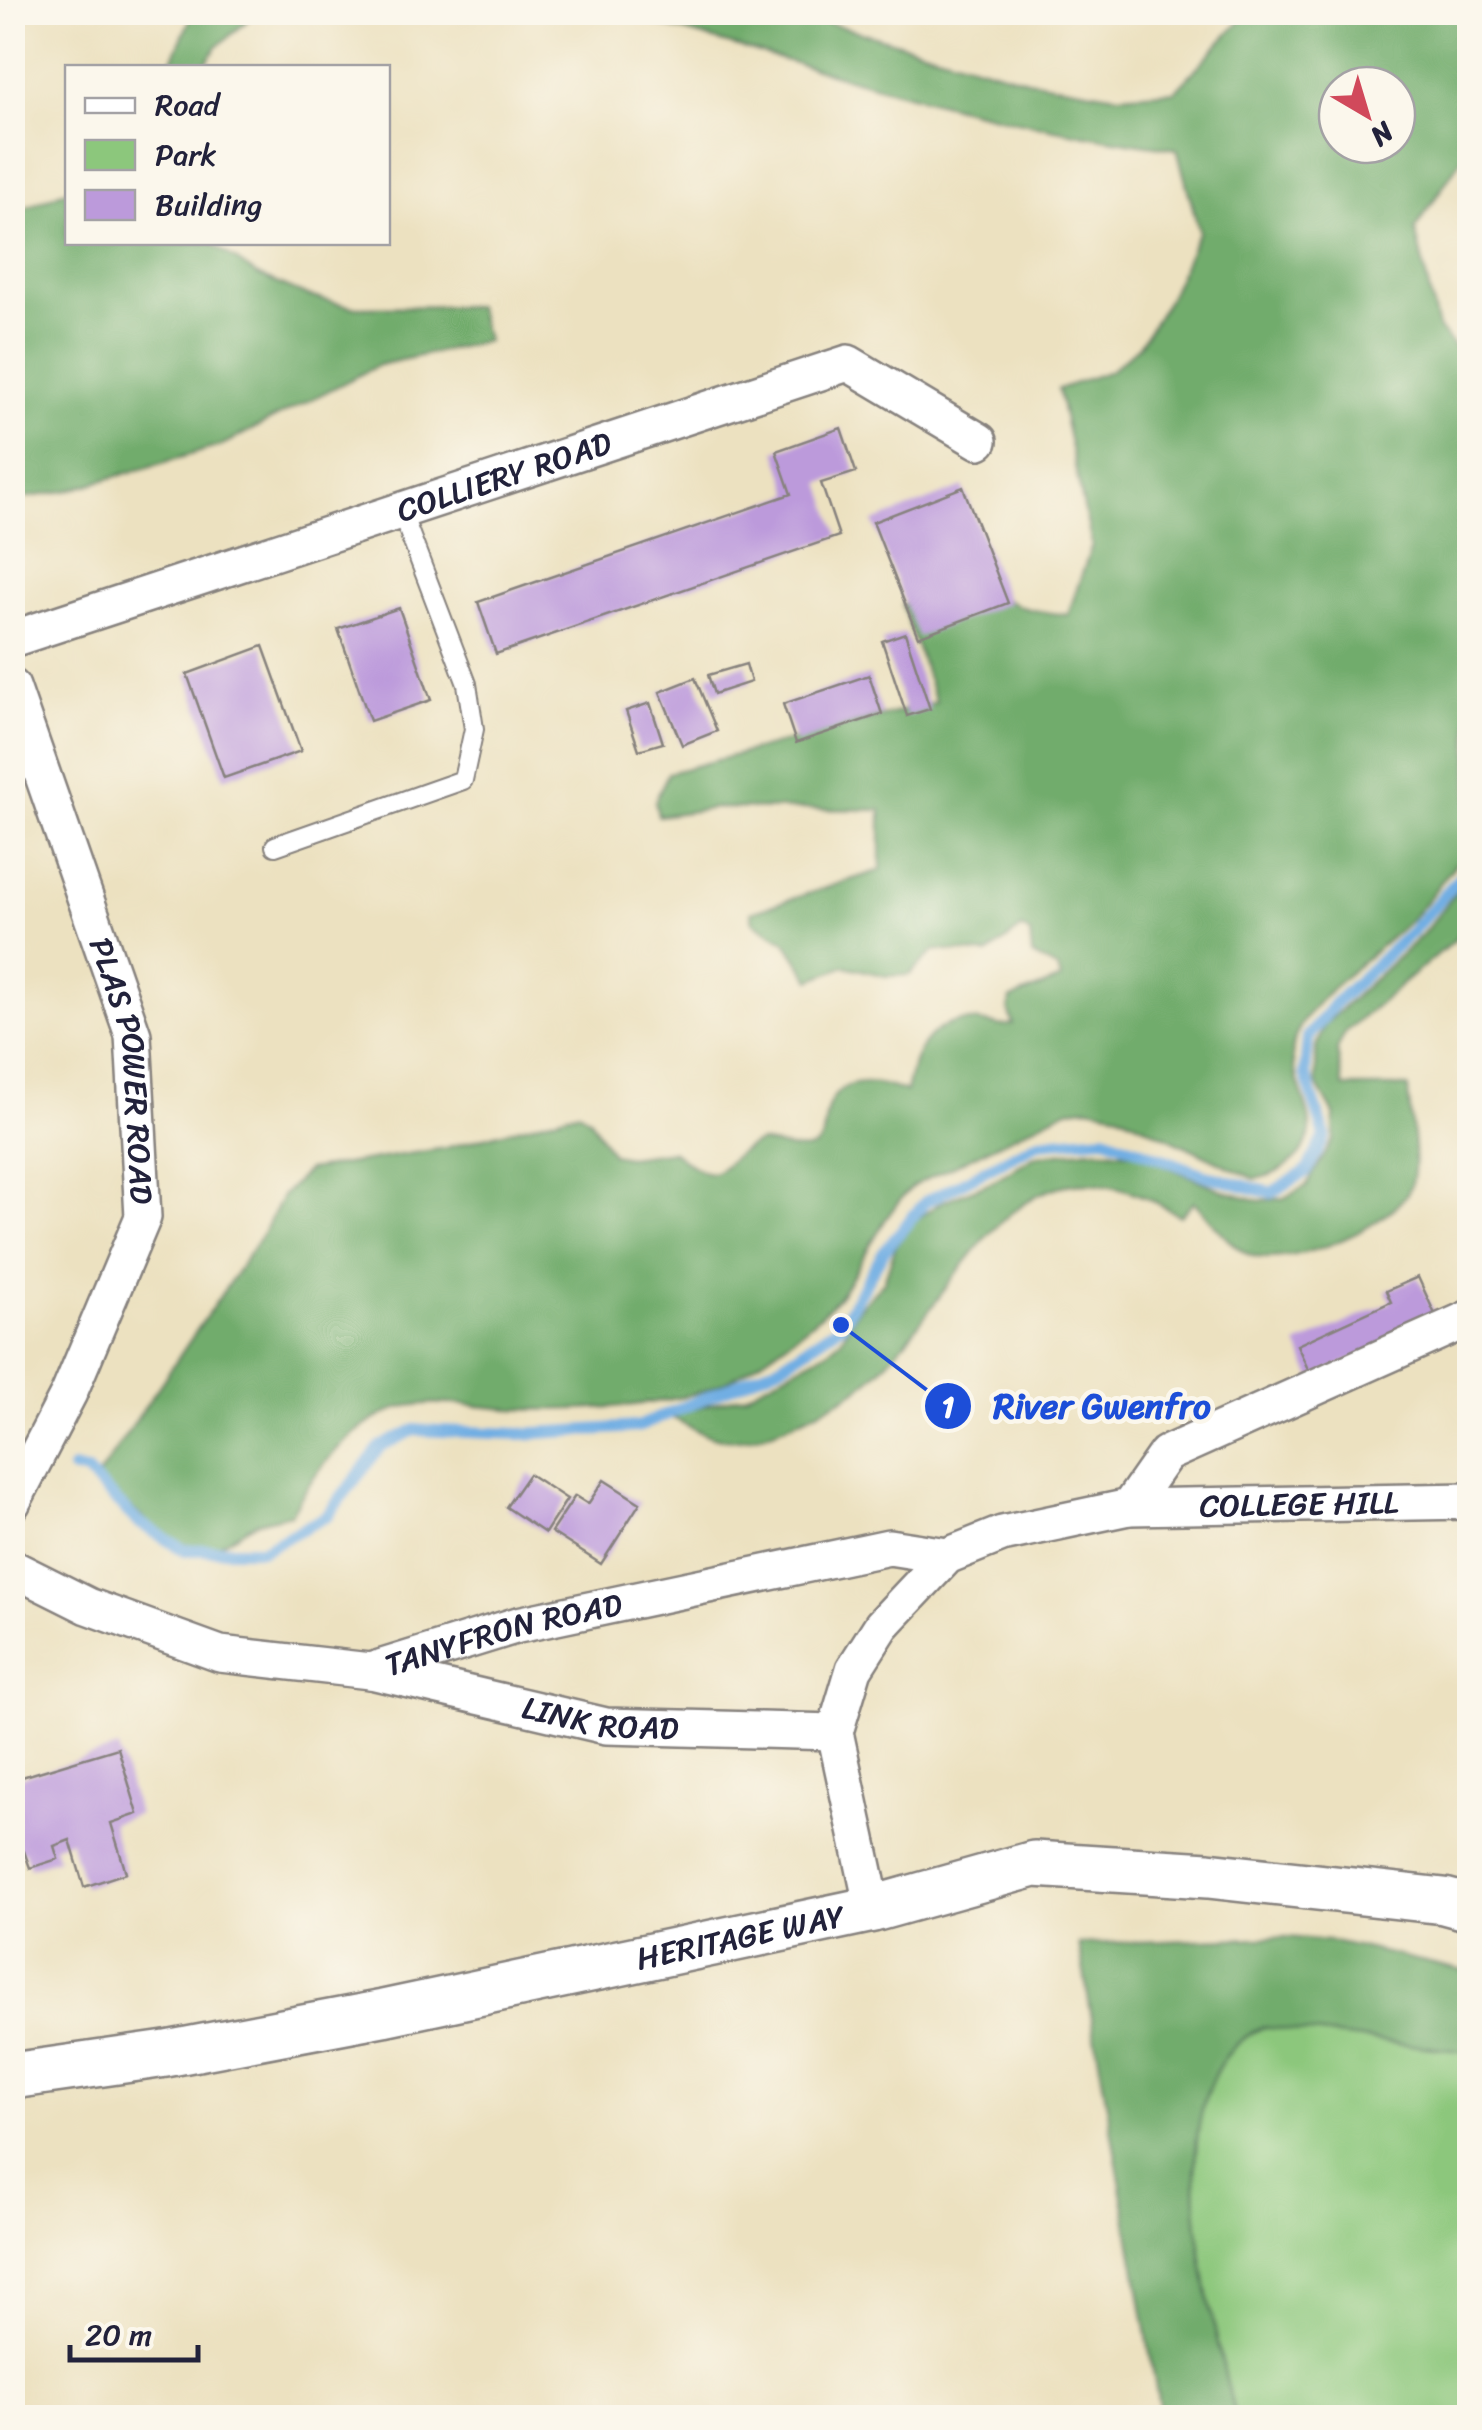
<svg xmlns="http://www.w3.org/2000/svg" width="1482" height="2430" viewBox="0 0 1482 2430" font-family="Sriracha,sans-serif">
	<style>
		.green { fill: #8cc77c; stroke: #57745c; stroke-width: 2.5 }
		.forest { fill: #71ac6c; stroke: #4a6754; stroke-width: 2.5; fill-rule: evenodd }
		.lines { fill: none; stroke-linecap: round; stroke-linejoin: round }
		.stream { stroke: #71aee3; stroke-width: 12 }
		.building { fill: #bc9adb }
		.service-casing { stroke: #87827e; stroke-width: 22 }
		.minor-casing { stroke: #87827e; stroke-width: 40 }
		.tertiary-casing { stroke: #87827e; stroke-width: 50 }
		.service { stroke: #fff; stroke-width: 18 }
		.minor { stroke: #fff; stroke-width: 35 }
		.tertiary { stroke: #fff; stroke-width: 45 }
		.labels { text-anchor: middle; stroke-width: 9; stroke-linejoin: round; paint-order: stroke }
		.street-label { font-size: 32px; fill: #22223b; stroke: #fbf7ec }
		.leader { fill: none; stroke: #1d4ed8; stroke-width: 4 }
		.callout-dot { fill: #1d4ed8; stroke: #fbf7ec; stroke-width: 4 }
		.mark-label { font-size: 30px; text-anchor: middle; font-weight: bold; fill: #fff }
		.callout-label { font-size: 35px; text-anchor: middle; font-weight: bold; fill: #1d4ed8; stroke: #fbf7ec; stroke-width: 9; stroke-linejoin: round; paint-order: stroke }
	</style>
	<rect width="100%" height="100%" fill="#fbf7ec"/>
	<filter id="ink" filterUnits="userSpaceOnUse"><feTurbulence type="fractalNoise" baseFrequency=".01" numOctaves="2"/><feDisplacementMap in="SourceGraphic" scale="20" xChannelSelector="R" yChannelSelector="G"/><feConvolveMatrix kernelMatrix="1 2 1 2 8 2 1 2 1" color-interpolation-filters="sRGB"/></filter>
	<filter id="wash" filterUnits="userSpaceOnUse"><feTurbulence type="fractalNoise" baseFrequency=".0048" numOctaves="4" result="noise"/><feDisplacementMap in="SourceGraphic" scale="40" xChannelSelector="R" yChannelSelector="G"/><feGaussianBlur stdDeviation="2.25" result="paint"/><feColorMatrix in="noise" values="0 0 0 0 0 0 0 0 0 0 0 0 0 0 0 0 0 1.4 0 .05"/><feComposite in="paint" operator="in"/></filter>
	<g filter="url(#wash)">
		<rect width="100%" height="100%" fill="#ece1c0"/>
		<path class="green" d="M1263,2027L1469,2052V2417H1235C1213,2320 1144,2082 1263,2027Z"/>
		<path class="forest" d="M193,13V12L256,13L218,46L203,67H169Z
			M617,13H794L1028,80L1117,95L1175,91L1248,13H1469V147L1415,229L1438,328L1469,363V850C1446,871 1432,898 1410,920C1378,952 1315,993 1297,1033C1276,1079 1338,1122 1294,1160C1279,1172 1272,1176 1254,1179L1115,1112L1088,1107L1068,1109L913,1186C881,1217 866,1257 841,1293C825,1317 748,1372 721,1384C667,1409 569,1411 510,1409C475,1407 423,1396 389,1412C344,1433 314,1472 291,1514L257,1522L209,1551L169,1540L96,1479L265,1230L282,1196L308,1170L445,1148L579,1111L589,1118L612,1154L628,1157L672,1151C729,1196 711,1160 760,1142C774,1144 801,1154 814,1147C826,1140 824,1123 827,1111C838,1073 878,1081 906,1092C913,1055 928,1020 972,1021C987,1022 998,1028 1013,1024L1008,1010L1011,999L1061,979L1058,969L1032,955L1030,934L1022,928L988,954L935,950L909,975L886,976L845,966L811,980L786,942L753,922L751,912L881,870V810L716,808L658,816L655,802L668,773L936,702L902,605L989,577C999,610 1039,611 1068,615L1092,545L1058,389L1110,371L1139,346L1168,300L1199,231L1177,149C987,126 802,63 617,13ZM1337,85H1397V145H1337Z
			M67,190L68,242L211,243L257,275L308,296L353,307L476,306L487,341L379,365L220,446L70,490L13,500V213Z
			M1469,876V918L1456,939L1345,1032L1337,1050L1343,1087H1408C1409,1115 1418,1151 1413,1179C1405,1223 1290,1270 1250,1255C1230,1247 1209,1217 1194,1202L1180,1216C1011,1109 969,1290 869,1380C850,1397 827,1407 803,1418C781,1429 749,1442 723,1439C706,1438 683,1422 667,1415L745,1395L829,1350L841,1340L857,1310L884,1281L896,1245L914,1221L941,1202L991,1182L1035,1156L1091,1149L1138,1153L1224,1191L1261,1201L1284,1198L1306,1186L1334,1139V1114L1316,1083V1047L1324,1025L1421,936Z
			M1288,1937L1338,1942L1469,1972V2052L1263,2027C1144,2081 1213,2321 1235,2417H1161L1079,1944Z"/>
		<g class="lines">
			<path class="stream" d="M73,1469L86,1472L138,1522L184,1550H262L327,1516L380,1447L414,1430L520,1434L638,1427L781,1365L841,1325L884,1251L925,1202L1039,1142L1105,1137L1208,1176L1271,1193L1307,1171L1325,1136L1305,1073L1308,1037L1335,1003L1411,932L1470,866"/>
		</g>
		<g id="blocks">
			<path class="building" d="M841,428L856,472L821,483L839,536L496,654L478,602L791,494L776,451Z
				M963,487L1008,603L918,637L873,522Z
				M399,608L431,700L370,721L338,629Z
				M905,633L930,709L907,716L882,641Z
				M263,646L301,751L224,778L187,674Z
				M746,664L751,682L714,694L708,675Z
				M869,675L882,714L796,743L783,704Z
				M695,678L717,731L682,745L660,692Z
				M650,703L663,743L639,750L626,711Z
				M1418,1277L1438,1321L1312,1378L1297,1345L1391,1302L1386,1291Z
				M529,1474L567,1499L545,1533L506,1507Z
				M604,1480L640,1503L601,1564L551,1532L575,1496L588,1504Z
				M118,1748L138,1814L111,1823L126,1873L84,1887L70,1840L54,1846L58,1859L30,1868L24,1851L12,1854V1780Z"/>
		</g>
	</g>
	<g filter="url(#ink)">
		<use href="#blocks" fill-opacity="0" stroke="#87827e" stroke-width="2.5"/>
		<g class="lines">
			<defs>
				<path id="service" d="M275,846L463,780L474,729L467,684L401,511"/>
				<g id="minor">
					<path id="s1" d="M12,639L848,363L979,441"/>
					<path id="s2" d="M12,687L133,1035L143,1217L69,1393L12,1503"/>
					<path id="s3" d="M1129,1507L1470,1501"/>
					<path id="s4" d="M12,1568L88,1606L220,1654L370,1671L518,1625L889,1547L947,1556"/>
					<path id="s5" d="M371,1671L606,1726L835,1732"/>
					<path d="M873,1909L835,1732L854,1669L882,1625L947,1556L1002,1534L1129,1507L1166,1454L1470,1318"/>
				</g>
				<g id="tertiary">
					<path id="s6" d="M12,2076L166,2054L383,2013L873,1909L1034,1864L1208,1875L1444,1901L1470,1908"/>
				</g>
			</defs>
			<use href="#service" class="service-casing"/>
			<use href="#minor" class="minor-casing"/>
			<use href="#tertiary" class="tertiary-casing"/>
			<use href="#service" class="service"/>
			<use href="#minor" class="minor"/>
			<use href="#tertiary" class="tertiary"/>
		</g>
	</g>
	<g class="labels">
		<g class="street-label">
			<text dy="11" stroke="none"><textPath href="#s1" startOffset="518">COLLIERY ROAD</textPath></text>
			<text dy="11" stroke="none"><textPath href="#s2" startOffset="402">PLAS POWER ROAD</textPath></text>
			<text dy="11" stroke="none"><textPath href="#s3" startOffset="170">COLLEGE HILL</textPath></text>
			<text dy="11" stroke="none"><textPath href="#s4" startOffset="515">TANYFRON ROAD</textPath></text>
			<text dy="11" stroke="none"><textPath href="#s5" startOffset="235">LINK ROAD</textPath></text>
			<text dy="11" stroke="none"><textPath href="#s6" startOffset="742">HERITAGE WAY</textPath></text>
		</g>
	</g>
	<path class="leader" d="M841 1325L948 1406"/>
	<g class="callout-dot">
		<circle cx="841" cy="1325" r="10"/>
		<circle cx="948" cy="1406" r="25"/>
	</g>
	<g class="mark-label">
		<text x="948" y="1417">1</text>
	</g>
	<g class="callout-label">
		<text x="1102" y="1418">River Gwenfro</text>
	</g>
	<rect width="1482" height="2430" fill="none" stroke="#fbf7ec" stroke-width="50"/>
	<rect x="65" y="65" width="325" height="180" fill="#fbf7ec" stroke="#a4a2a5" stroke-width="2.5"/>
	<rect x="85" y="98" width="50" height="15" fill="#ffffff" stroke="#a4a2a5" stroke-width="2.5"/>
	<text x="155" y="115" font-size="30" fill="#22223b">Road</text>
	<rect x="85" y="140" width="50" height="30" fill="#8cc77c" stroke="#a4a2a5" stroke-width="2.5"/>
	<text x="155" y="165" font-size="30" fill="#22223b">Park</text>
	<rect x="85" y="190" width="50" height="30" fill="#bc9adb" stroke="#a4a2a5" stroke-width="2.5"/>
	<text x="155" y="215" font-size="30" fill="#22223b">Building</text>
	<g transform="translate(1367 115) rotate(142)"><circle r="48" fill="#fbf7ec" stroke="#a4a2a5" stroke-width="2.5"/>
	<path d="M0-8L18 38L0 25L-18 38Z" fill="#d1495b"/>
	<text y="-15" font-size="28" font-weight="bold" text-anchor="middle" fill="#22223b">N</text>
	</g>
	<path d="M70 2345v15h128v-15" fill="none" stroke="#22223b" stroke-width="5"/>
	<text x="85" y="2345" font-size="30" fill="#22223b" stroke="#fbf7ec" stroke-width="8" paint-order="stroke">20 m</text>
</svg>
